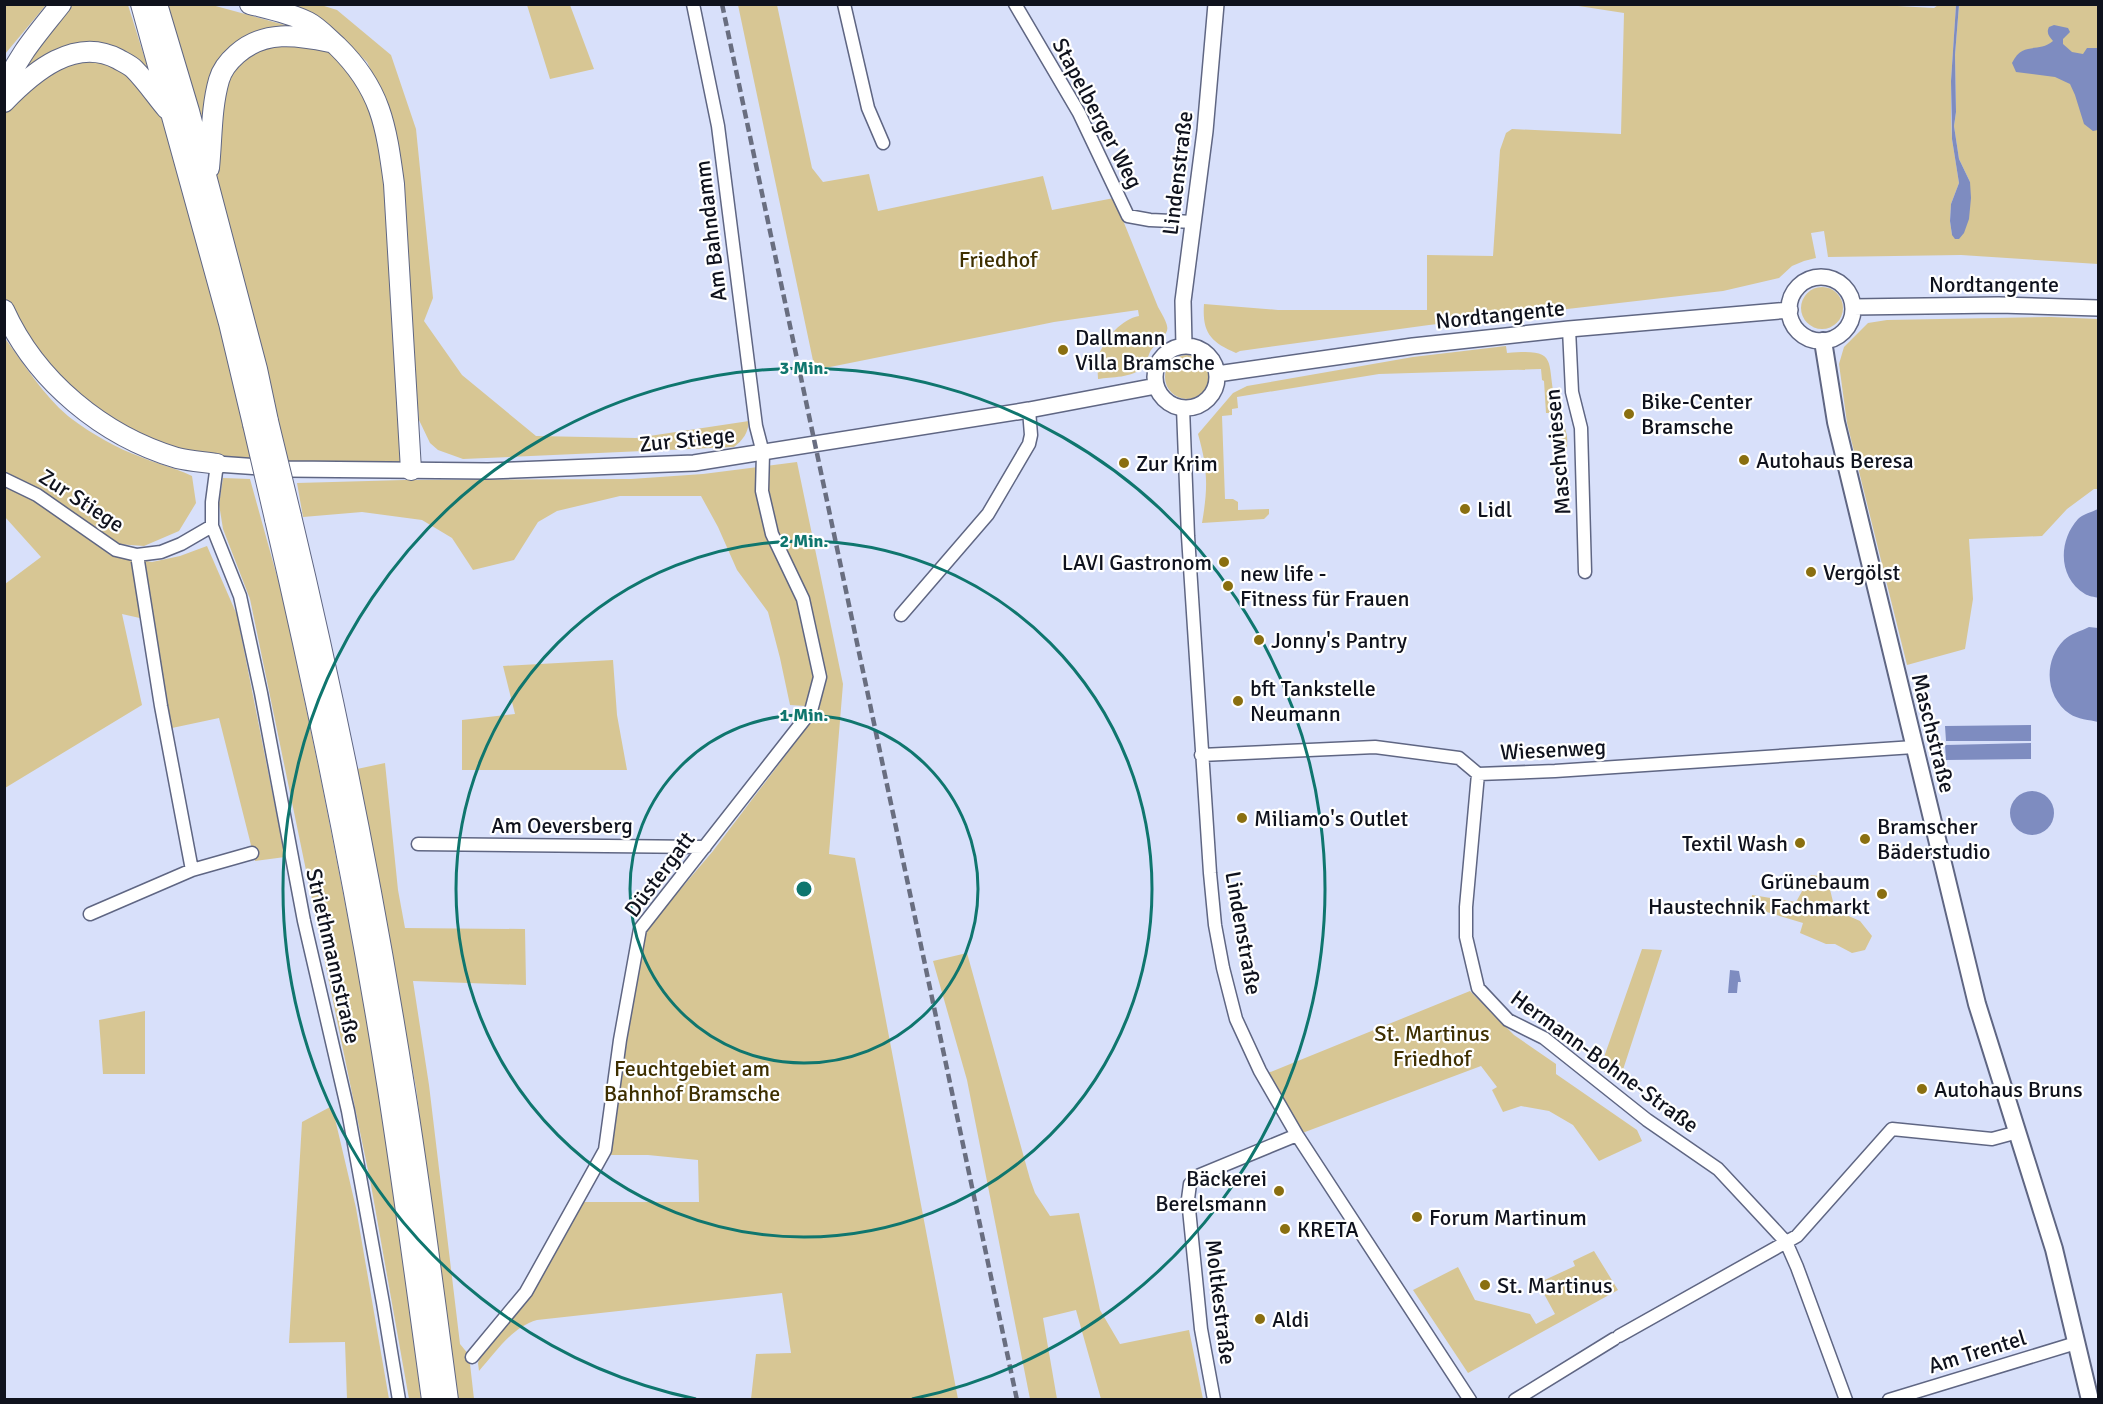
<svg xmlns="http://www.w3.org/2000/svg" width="2103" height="1404" viewBox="0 0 2103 1404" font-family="Signika,sans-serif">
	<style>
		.green { fill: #d7c694 }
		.water { fill: #7e8cc0 }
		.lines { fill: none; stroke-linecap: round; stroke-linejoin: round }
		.minor-casing { stroke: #5f6683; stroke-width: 15 }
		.tertiary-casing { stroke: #5f6683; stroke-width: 18 }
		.secondary-casing { stroke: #5f6683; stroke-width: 20 }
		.trunk-casing { stroke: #5f6683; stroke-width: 22 }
		.minor { stroke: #fff; stroke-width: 12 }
		.tertiary { stroke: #fff; stroke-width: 15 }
		.secondary { stroke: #fff; stroke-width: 16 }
		.trunk { stroke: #fff; stroke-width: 20 }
		.rail { stroke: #696e80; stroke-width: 4.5; stroke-dasharray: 9 4.5; stroke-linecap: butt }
		.trunk-bridge-casing { stroke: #5f6683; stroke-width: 22; stroke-linecap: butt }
		.trunk-bridge { stroke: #fff; stroke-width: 20 }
		.ring { fill: none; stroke: #0f766e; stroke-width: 3 }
		.poi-dot { fill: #8a6f10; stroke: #fff; stroke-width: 2 }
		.labels { text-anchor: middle; stroke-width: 4.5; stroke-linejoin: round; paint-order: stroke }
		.street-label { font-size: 22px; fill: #0f121d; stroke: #fff }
		.park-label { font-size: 22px; fill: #3e2f00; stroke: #fff }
		.poi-label { font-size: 22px; fill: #0f121d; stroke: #fff; text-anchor: start }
		.centre { fill: #0f766e; stroke: #fff; stroke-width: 3 }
		.ring-label { font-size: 18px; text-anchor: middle; font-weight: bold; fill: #0f766e; stroke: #fff; stroke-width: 4.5; stroke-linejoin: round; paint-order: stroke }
	</style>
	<rect width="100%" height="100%" fill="#d8e0fa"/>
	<path class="green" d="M5,4L46,5L5,54L4,5Z
		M1861,4L1934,8L1938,5H1956L1951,81V118L1952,139L1959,183L1951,204L1950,221L1952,235L1970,182L1959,159L1954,126L1956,112L1955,55L1959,5H2098V264L1961,255L1828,257L1824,231L1811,233L1816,258L1804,261L1792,266L1779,278L1723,291L1429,325L1240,351L1236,353C1210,342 1202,332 1204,304L1278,310H1427V255L1493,256L1500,150L1506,133L1512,129L1621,134L1624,13L1572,5Z
		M69,5H128L151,78L109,50L20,78L23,64Z
		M163,5H212L307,31L243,40L204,143Z
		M283,5H321L337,10L391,55L416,129L433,298L424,321L462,375L536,436L636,438L749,421C748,433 743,440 734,447L463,459L438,450L430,443L419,420L411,320L386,102L367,62L327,24Z
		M527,5H570L594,69L550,79Z
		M738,5H777L812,168L823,182L869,174L878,211L1043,176L1052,210L1114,198L1158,307C1174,335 1168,329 1151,350C1148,355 1147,363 1143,367C1133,378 1111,377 1098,379C1098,372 1096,362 1099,355C1105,338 1122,319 1139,316L1138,310L1054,322L815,370Z
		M333,42L381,111L411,470L280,469L208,183L215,99L245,47Z
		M110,55L172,115L263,468L178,458L78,405L5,310L4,102L44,67Z
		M1801 308a21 21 0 1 1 42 0a21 21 0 1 1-42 0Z
		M2051,317L2098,319V489H2094L2067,509L2042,536L1969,539L1973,599L1965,649L1907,665L1847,423L1839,364L1844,347L1868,323L1887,320Z
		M4,337C24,364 43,395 68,416C84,429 116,448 136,455C154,463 173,467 192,476L196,503L179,531L144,546L117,544L35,487L34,493L110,555L152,562L180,556L207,546L237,615L285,857L255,861L219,718L172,728L153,621L122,614L142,705L5,788V584L41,557L5,517Z
		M1506,346L1507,353C1560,348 1546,361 1555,400C1558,411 1564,421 1566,432C1568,438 1567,445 1567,451L1557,452L1556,413H1546L1544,381L1542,380L1541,369L1379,374L1243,396L1237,397L1238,408L1232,409V415L1222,416L1225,499H1233L1238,502V510L1269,509V514L1264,519L1202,523C1208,488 1208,469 1198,434L1233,393L1247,386L1413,357Z
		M1165 377a22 22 0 1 1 44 0a22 22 0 1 1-44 0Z
		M797,462L843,684L829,854L855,858L958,1399H751L756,1354L791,1353L782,1293L537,1320C512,1327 496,1352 479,1371L478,1363L481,1355L527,1295L583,1202H699L698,1160L648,1155H611L621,1071L644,938L650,925L713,851L814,718L819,707L790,705L780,658L768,612L737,570L718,527L701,496H620L557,511L538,522L514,560L473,570L452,538L422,520L362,512L303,517L297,483L404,480L631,479L703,474Z
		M223,478L250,479L283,598L322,785L359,975L394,1181L421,1399H409L371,1185L250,599L223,529L219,504Z
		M613,660L617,715L627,770H462V720L515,714L503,666Z
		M385,763L398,890L405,928L525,929L526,985L413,981L429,1085L460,1344L469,1355L474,1399H456L416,1088L357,769Z
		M1811,875L1827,877L1835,910L1860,921L1872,936L1865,950L1852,953L1835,944H1826L1800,933L1803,923L1750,907L1752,895L1796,902Z
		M1642,949L1662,950L1619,1082L1598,1067L1603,1060Z
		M967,953L1030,1179L1035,1193L1050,1216L1079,1213L1100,1310L1120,1344L1189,1330L1203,1399H1101L1076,1310L1043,1318L1057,1399H1030L967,1080L933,961Z
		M1470,991L1514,1035L1556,1064V1074L1637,1130L1642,1141L1599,1161L1573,1125L1549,1111L1521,1106L1503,1112L1492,1090L1497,1087L1481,1066L1297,1135L1263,1075Z
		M145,1011V1074H103L99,1020Z
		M332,1106L356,1208L389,1399H347L345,1342L289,1343L302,1122Z
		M1594,1251L1618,1290L1468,1373L1413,1290L1458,1267L1475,1300L1530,1314L1536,1324L1555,1314L1538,1283L1575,1266L1573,1261Z"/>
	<path class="water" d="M1956,5H1959L1955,55L1956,112L1954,126L1959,159L1970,182L1971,198L1969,219L1964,233L1959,239H1955L1952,235L1950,221L1951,204L1959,183L1952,139L1951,81Z
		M2054,25L2068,28L2070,32L2063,39V44L2072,52L2083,54L2087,48H2098V130L2093,131L2084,124L2075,95L2070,84L2055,77L2016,72L2012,63C2023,40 2038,54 2053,41C2049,36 2046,33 2049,27Z
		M2098,509V598C2095,597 2088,596 2085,594C2058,578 2058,541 2078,519C2083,514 2092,512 2098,509Z
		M2089,627L2098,628V722C2090,720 2077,719 2070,714C2045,697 2043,661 2064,640C2070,634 2081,631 2089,627Z
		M2031,725V741H1946L1945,726Z
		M2031,743V759L1946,760L1945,745Z
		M2010 813a22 22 0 1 1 44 0a22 22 0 1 1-44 0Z
		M1730,970L1739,971L1741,982H1738L1737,993H1728Z"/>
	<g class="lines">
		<defs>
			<path id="minor" d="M844,4L868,108L883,143
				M1015,4L1079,113L1128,216L1150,220L1194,222
				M1569,329L1572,392L1581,428L1585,572
				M1183,408L1188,536L1210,873L1215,925L1223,968L1236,1019L1260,1071L1297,1135L1470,1400
				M217,464L212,502V526L240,596L261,693L304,921L348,1111L383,1303L399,1400
				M4,479L37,495L116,550L137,555L161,552L181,544L212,526
				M137,555L161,706L192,870
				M901,615L988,514L1029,444L1031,435L1029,410
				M1201,755L1375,747L1459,758L1478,774L1555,771L1914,747
				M1478,774L1466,907V937L1478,988L1508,1020L1544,1038L1647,1120L1718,1169L1786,1242L1797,1267L1846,1400
				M418,844L705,847
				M90,914L192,870L252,853
				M1619,1336L1797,1236L1892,1129L1992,1139L2018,1132
				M472,1357L526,1292L605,1150L620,1040L640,929L811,711L820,677L803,599L772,534L762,491L763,453L756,426L718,126L693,4
				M1214,1400L1201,1329L1188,1199L1190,1184L1200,1175L1297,1135
				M1515,1400L1614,1339
				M1889,1400L2076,1343"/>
			<path id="tertiary" d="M1789 309a32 32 0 1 1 64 0a32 32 0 1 1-64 0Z
				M1853,307L1999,305L2098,308
				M1155 377a31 31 0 1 1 62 0a31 31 0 1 1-62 0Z
				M1184,346L1183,301L1205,131L1216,4
				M1217,374L1413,346L1569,329L1790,310
				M217,464L288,469L488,471L694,463L1029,410L1156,386"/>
			<path id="secondary" d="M1823,341L1836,422L1977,1004L2054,1249L2090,1400"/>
			<path id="trunk" d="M141,4L229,323L253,424
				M157,4L189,111L257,369L268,421
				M250,4C270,9 290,13 308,22C318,27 328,38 337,46C381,89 386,125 394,184L411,470
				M4,91C15,58 39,32 61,4
				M4,102C33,72 75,36 118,59C123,62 130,65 134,69C146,81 156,96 167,109
				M209,168C212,139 211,108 219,80C222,69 229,61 237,54C264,30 297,35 330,42
				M4,310C36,381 103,436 177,458C190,461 204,462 217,464
				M291,516C336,704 374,894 404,1085C421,1190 434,1295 448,1400
				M275,519C319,708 358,898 388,1089C404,1192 418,1296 432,1400"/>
		</defs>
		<use href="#minor" class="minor-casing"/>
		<use href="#tertiary" class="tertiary-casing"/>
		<use href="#secondary" class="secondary-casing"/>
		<use href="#trunk" class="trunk-casing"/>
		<use href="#minor" class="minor"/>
		<use href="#tertiary" class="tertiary"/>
		<use href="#secondary" class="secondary"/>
		<use href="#trunk" class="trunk"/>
		<path class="rail" d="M722,4L1017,1400"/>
		<defs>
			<path id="trunk-bridge" d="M268,421L291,516
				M253,424L275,519"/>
		</defs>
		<use href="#trunk-bridge" class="trunk-bridge-casing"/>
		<use href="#trunk-bridge" class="trunk-bridge"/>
	</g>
	<g class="ring">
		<circle cx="804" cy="889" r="174"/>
		<circle cx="804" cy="889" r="348"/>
		<path d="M696 1399A521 521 0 1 1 912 1399"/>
	</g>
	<g class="poi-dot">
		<circle cx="1063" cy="350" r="6"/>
		<circle cx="1629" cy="414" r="6"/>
		<circle cx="1744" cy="460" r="6"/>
		<circle cx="1124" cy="463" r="6"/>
		<circle cx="1465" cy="509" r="6"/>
		<circle cx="1224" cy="562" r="6"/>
		<circle cx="1811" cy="572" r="6"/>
		<circle cx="1228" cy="586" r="6"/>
		<circle cx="1259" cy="640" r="6"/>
		<circle cx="1238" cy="701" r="6"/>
		<circle cx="1242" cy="818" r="6"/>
		<circle cx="1865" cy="839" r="6"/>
		<circle cx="1800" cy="843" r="6"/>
		<circle cx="1882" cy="894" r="6"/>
		<circle cx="1922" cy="1089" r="6"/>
		<circle cx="1279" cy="1191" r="6"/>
		<circle cx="1417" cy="1217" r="6"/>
		<circle cx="1285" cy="1229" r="6"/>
		<circle cx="1485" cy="1285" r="6"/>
		<circle cx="1260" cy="1319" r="6"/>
	</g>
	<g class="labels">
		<g class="street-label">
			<text transform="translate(1098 113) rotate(62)" y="8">Stapelberger Weg</text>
			<text transform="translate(1177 173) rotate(-83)" y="8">Lindenstraße</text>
			<text transform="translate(710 231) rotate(-97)" y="8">Am Bahndamm</text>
			<text x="1994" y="292">Nordtangente</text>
			<text transform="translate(1500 314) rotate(-6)" y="8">Nordtangente</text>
			<text transform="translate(687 439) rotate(-6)" y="8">Zur Stiege</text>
			<text transform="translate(1557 452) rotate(-95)" y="8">Maschwiesen</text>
			<text transform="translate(82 500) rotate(33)" y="8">Zur Stiege</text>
			<text transform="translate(1934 733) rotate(76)" y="8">Maschstraße</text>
			<text transform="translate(1553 749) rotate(-3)" y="8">Wiesenweg</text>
			<text x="562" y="833">Am Oeversberg</text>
			<text transform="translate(659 874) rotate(-53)" y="8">Düstergatt</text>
			<text transform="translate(1244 933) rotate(80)" y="8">Lindenstraße</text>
			<text transform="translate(334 956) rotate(77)" y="8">Striethmannstraße</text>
			<text transform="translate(1605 1061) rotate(36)" y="8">Hermann-Bohne-Straße</text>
			<text transform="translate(1221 1302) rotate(83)" y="8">Moltkestraße</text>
			<text transform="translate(1977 1351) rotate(-17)" y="8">Am Trentel</text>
		</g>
		<g class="park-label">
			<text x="998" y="267">Friedhof</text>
			<text x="1432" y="1041">St. Martinus<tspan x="1432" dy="25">Friedhof</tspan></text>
			<text x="692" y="1076">Feuchtgebiet am<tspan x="692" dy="25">Bahnhof Bramsche</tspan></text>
		</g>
		<g class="poi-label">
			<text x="1075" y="345">Dallmann<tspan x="1075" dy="25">Villa Bramsche</tspan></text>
			<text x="1641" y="409">Bike-Center<tspan x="1641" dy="25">Bramsche</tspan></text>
			<text x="1756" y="468">Autohaus Beresa</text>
			<text x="1136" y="471">Zur Krim</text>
			<text x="1477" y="517">Lidl</text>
			<text x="1212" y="570" text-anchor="end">LAVI Gastronom</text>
			<text x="1823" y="580">Vergölst</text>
			<text x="1240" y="581">new life -<tspan x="1240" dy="25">Fitness für Frauen</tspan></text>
			<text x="1271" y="648">Jonny's Pantry</text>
			<text x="1250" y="696">bft Tankstelle<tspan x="1250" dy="25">Neumann</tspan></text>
			<text x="1254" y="826">Miliamo's Outlet</text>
			<text x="1877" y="834">Bramscher<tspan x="1877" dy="25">Bäderstudio</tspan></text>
			<text x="1788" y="851" text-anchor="end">Textil Wash</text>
			<text x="1870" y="889" text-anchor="end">Grünebaum<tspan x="1870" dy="25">Haustechnik Fachmarkt</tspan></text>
			<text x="1934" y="1097">Autohaus Bruns</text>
			<text x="1267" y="1186" text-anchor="end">Bäckerei<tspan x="1267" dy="25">Berelsmann</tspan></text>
			<text x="1429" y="1225">Forum Martinum</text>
			<text x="1297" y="1237">KRETA</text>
			<text x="1497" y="1293">St. Martinus</text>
			<text x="1272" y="1327">Aldi</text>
		</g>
	</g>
	<circle cx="804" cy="889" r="9" class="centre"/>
	<g class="ring-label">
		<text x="804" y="374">3 Min.</text>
		<text x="804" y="547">2 Min.</text>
		<text x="804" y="721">1 Min.</text>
	</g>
	<rect width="2103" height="1404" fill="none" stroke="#0f121d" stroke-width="12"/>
</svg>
